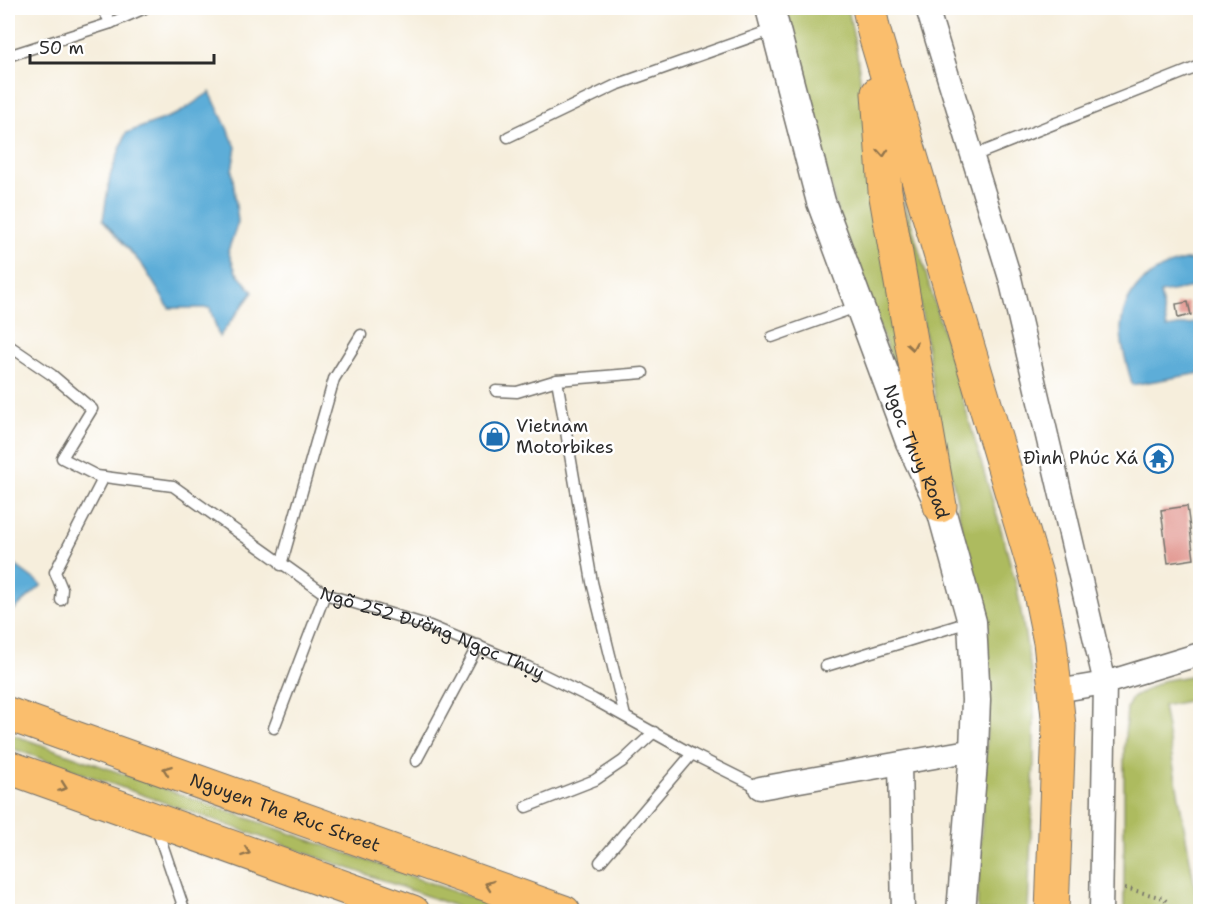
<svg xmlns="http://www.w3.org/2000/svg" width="1208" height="919" viewBox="0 0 1208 919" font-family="'Shantell Sans',sans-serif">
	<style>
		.green { fill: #adbb5e; stroke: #6c7344; stroke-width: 1.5 }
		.water { fill: #5dadd8; stroke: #446c82; stroke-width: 1.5; fill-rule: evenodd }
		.building { fill: #e29891 }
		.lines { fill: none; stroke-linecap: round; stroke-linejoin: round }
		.service-casing { stroke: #726f69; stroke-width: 13 }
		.minor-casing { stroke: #726f69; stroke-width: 25 }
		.tertiary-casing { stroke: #726f69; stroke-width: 31 }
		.primary-casing { stroke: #726f69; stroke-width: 35 }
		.path { stroke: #726f69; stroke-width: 4; stroke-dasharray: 1.5 4.5; stroke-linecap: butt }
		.service { stroke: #fff; stroke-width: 10 }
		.minor { stroke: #fff; stroke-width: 22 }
		.tertiary { stroke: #fff; stroke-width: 28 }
		.primary { stroke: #fabe6d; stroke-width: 33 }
		.oneway { stroke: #92744c }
		.labels { text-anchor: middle; stroke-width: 5; stroke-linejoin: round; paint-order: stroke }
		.poi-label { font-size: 18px; fill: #2b2b2b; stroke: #fff; text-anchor: start }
		.street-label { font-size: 18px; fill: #2b2b2b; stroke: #fff }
	</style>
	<rect width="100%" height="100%" fill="#fff"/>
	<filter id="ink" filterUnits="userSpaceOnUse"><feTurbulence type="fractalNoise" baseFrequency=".0167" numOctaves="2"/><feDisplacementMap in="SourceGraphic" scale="12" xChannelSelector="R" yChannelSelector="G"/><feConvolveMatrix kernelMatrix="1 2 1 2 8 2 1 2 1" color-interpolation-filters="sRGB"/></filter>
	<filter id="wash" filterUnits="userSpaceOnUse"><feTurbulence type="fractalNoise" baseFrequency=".008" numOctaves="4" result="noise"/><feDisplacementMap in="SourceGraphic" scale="24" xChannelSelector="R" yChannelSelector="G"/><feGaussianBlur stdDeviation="1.35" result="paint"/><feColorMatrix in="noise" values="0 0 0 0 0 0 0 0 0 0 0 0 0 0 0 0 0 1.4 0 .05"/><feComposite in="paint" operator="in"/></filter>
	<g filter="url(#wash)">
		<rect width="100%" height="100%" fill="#f6eedc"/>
		<path class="green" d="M785,8H848L857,54L869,147L916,422L842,231Z
			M902,192L1002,533L1017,588L1034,688V761L1028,911H977L988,705L957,501L938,415Z
			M1190,676L1193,700L1163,706L1199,911H1124V751L1127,708L1132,698L1162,681Z
			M8,733L509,911H469L8,747Z"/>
		<path class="water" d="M210,92L236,147L232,170L238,222L228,251L236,272L253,292L219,337L210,308H169L143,266L103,220L110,176L126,133L179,113Z
			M1185,260L1200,261V373L1132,385C1128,366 1118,340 1122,320C1128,286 1153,268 1185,260ZM1194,287L1200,322L1167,328L1160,293Z
			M8,560L42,585L8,615Z"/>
		<g id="blocks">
			<path class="building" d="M1188,302L1191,315L1178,318L1176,304Z
				M1187,506L1194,559L1168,563L1161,510Z"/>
		</g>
	</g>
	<g filter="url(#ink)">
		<use href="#blocks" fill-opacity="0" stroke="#726f69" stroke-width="1.5"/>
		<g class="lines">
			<defs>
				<g id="service">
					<path d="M102,8L111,23"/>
					<path d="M8,56L111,23L145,8"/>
					<path d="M508,137L616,85L774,29"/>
					<path d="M973,156L1200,66"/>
					<path d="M772,337L859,306"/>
					<path id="s1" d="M8,345L52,375L92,409L62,458L97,476L173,486L325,594L430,626L528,667L593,699L692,754L760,788"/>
					<path d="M557,380L643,373"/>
					<path d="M496,391L517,392L557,380L592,582L625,716"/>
					<path d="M281,565L334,379L361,335"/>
					<path d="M61,600L62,589L55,572L104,477"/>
					<path d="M826,666L969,622"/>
					<path d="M274,728L325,594"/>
					<path d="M416,761L478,645"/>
					<path d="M526,807L595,780L623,761L654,732"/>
					<path d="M156,826L185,912"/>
					<path d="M600,862L692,754"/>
				</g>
				<path id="minor" d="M927,8L1010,278L1105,683L1101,912
					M1057,691L1105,683L1200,654
					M900,764L903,912
					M760,788L974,750"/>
				<g id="tertiary">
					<path id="s2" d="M770,8L821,202L910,442L940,506L972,622L976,700L974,750L961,912"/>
				</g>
				<g id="primary">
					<path d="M869,8L874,32L1037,578L1050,642L1059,726L1052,912"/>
					<path d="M878,93L885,191L940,506"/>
					<path id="s3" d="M8,714L564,912"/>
					<path d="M8,767L413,912"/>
				</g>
			</defs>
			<use href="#service" class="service-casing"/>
			<use href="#minor" class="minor-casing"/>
			<use href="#tertiary" class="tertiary-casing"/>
			<use href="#primary" class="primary-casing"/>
			<path class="path" d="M1125,888L1163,898L1167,902L1172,912"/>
			<use href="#service" class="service"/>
			<use href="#minor" class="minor"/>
			<use href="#tertiary" class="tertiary"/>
			<use href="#primary" class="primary"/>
		</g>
		<defs><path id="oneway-chevron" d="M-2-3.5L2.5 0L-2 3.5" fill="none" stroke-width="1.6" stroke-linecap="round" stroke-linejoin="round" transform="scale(1.5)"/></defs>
		<g class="oneway">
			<use href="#oneway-chevron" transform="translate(883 153) rotate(86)"/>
			<use href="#oneway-chevron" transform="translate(912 346) rotate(80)"/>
			<use href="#oneway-chevron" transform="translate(167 770) rotate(-160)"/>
			<use href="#oneway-chevron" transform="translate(63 787) rotate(20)"/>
			<use href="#oneway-chevron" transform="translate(246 852) rotate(20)"/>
			<use href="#oneway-chevron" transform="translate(489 885) rotate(-160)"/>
		</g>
	</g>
	<defs>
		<symbol id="shop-ring" viewBox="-11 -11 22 22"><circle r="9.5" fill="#fff" stroke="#1f6fb2" stroke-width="1.5"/><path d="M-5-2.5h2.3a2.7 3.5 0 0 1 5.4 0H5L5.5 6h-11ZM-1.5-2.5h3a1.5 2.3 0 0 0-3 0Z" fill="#1f6fb2"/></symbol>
		<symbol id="temple-ring" viewBox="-11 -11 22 22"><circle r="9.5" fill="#fff" stroke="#1f6fb2" stroke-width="1.5"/><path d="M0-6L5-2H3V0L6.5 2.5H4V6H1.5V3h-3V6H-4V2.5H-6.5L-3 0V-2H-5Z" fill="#1f6fb2"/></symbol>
	</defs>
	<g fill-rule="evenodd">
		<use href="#shop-ring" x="478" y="420" width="33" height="33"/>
		<use href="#temple-ring" x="1142" y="442" width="33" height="33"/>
	</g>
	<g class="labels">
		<g class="poi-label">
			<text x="516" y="432">Vietnam<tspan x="516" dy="21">Motorbikes</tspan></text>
			<text x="1138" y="464" text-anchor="end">Đình Phúc Xá</text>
		</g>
		<g class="street-label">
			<text dy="6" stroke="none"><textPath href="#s2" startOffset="468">Ngoc Thuy Road</textPath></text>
			<text dy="6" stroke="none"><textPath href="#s1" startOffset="580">Ngõ 252 Đường Ngọc Thụy</textPath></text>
			<text dy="6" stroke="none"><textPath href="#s3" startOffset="294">Nguyen The Ruc Street</textPath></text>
		</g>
	</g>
	<rect width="1208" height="919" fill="none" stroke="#fff" stroke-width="30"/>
	<path d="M30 54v9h184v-9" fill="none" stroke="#2b2b2b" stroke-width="3"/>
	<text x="39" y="54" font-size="18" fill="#2b2b2b" stroke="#ffffff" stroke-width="4.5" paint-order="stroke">50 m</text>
</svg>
